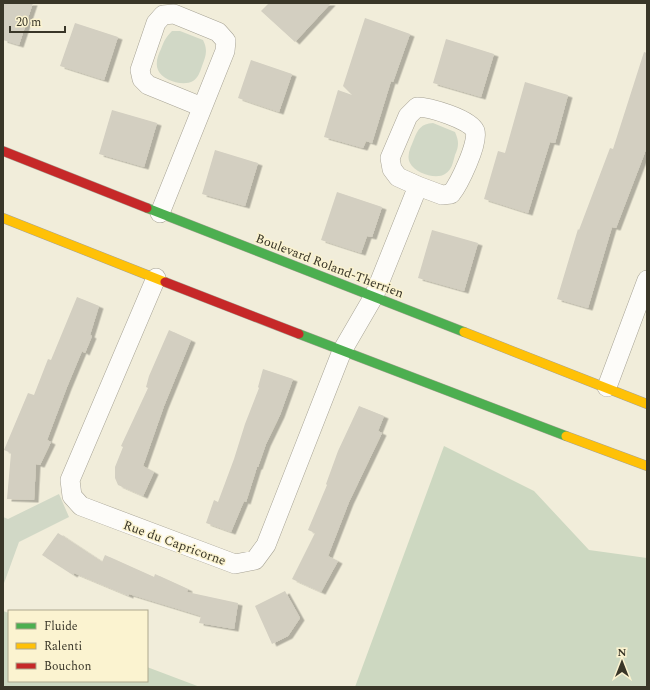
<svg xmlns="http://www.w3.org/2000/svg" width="650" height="690" viewBox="0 0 650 690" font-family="Spectral,serif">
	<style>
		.green { fill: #d1d8c6 }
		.forest { fill: #cdd8c1 }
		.building { fill: #d3cfc1; filter: url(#shadow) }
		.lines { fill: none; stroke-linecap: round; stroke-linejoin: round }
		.street-casing { stroke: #a7a395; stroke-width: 20 }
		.fast-casing { stroke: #a7a395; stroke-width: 10 }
		.slow-casing { stroke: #a7a395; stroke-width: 10 }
		.jam-casing { stroke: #a7a395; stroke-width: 10 }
		.street { stroke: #fdfcf9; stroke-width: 19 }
		.fast { stroke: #4caf50; stroke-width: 9 }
		.slow { stroke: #ffc107; stroke-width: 9 }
		.jam { stroke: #c62828; stroke-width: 9 }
		.labels { text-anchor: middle; stroke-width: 3; stroke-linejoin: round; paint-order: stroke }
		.street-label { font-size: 13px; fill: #393628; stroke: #fbf3d0 }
	</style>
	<defs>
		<filter id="shadow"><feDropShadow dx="4.5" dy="2.5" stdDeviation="0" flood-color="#0004"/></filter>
	</defs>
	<rect width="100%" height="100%" fill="#f1edda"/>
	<path class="green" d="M172,31H180L203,40C208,50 206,56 202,66C200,72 198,78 193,81C183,87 162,80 158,70C155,63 158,55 161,49C164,41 166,37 172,31Z
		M433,123L455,132C459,141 459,146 455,155C453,162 452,170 445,174C436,180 415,173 410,163C406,155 411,147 414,139C418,129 421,124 433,123Z
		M59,494L69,517L19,542L3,586V517L8,519Z"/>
	<path class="forest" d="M444,446L534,491L589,550L647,558V687H355Z
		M3,611L9,613V681H147V667L200,687H3Z"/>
	<path class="building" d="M3,3H33L19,45L3,40Z
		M269,3H331L295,42L261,11Z
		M365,18L410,34L393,82L391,81L372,143L366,141L363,148L324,137L338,90L352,95L343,86Z
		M75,23L118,37L104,80L60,66Z
		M446,39L494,54L481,97L433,83Z
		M644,52L647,53V147L616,228L612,227L588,308L557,299L578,229L579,230L610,148L613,149Z
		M251,60L292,74L279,112L238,98Z
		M525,82L568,95L555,143L550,142L528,213L484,199L498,151L505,153Z
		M112,110L157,123L144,167L99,154Z
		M215,150L258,163L245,206L202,194Z
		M337,192L382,207L372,237L367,236L361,253L321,240Z
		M432,230L478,243L464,291L418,278Z
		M77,297L99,306L90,335L92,336L85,353L82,351L67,387L47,440L51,442L40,465L36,464L34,500L7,499L11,453L4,450L28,393L34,395L48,359L51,360Z
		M169,330L191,340L164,406L143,466L154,472L143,496L118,485L115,478V467L123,447L121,446L148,388L146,387L149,376Z
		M263,369L293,379L280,415L266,444L258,467H257L246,502L244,501L231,532L206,523L214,500L218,502L234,459L245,424L259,388L258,387Z
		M359,406L384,416L378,431L382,433L349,502L328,556L338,561L321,592L292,579L315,533L308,530L327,485L326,484L338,451Z
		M58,533L102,562L105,555L154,577L155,574L188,589L187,592L238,603L234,629L199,623L201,616L129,594V596L74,573L73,575L42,555Z
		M285,591L300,618L288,636L272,644L255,606Z"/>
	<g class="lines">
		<defs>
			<path id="street" d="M417,107C429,107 470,119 475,131C479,143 459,184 451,194L442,195L418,186L398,177L392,169L390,158L408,116Z
				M160,213L225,51L226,41L218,32L174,14L163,15L156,23L140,70L142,79L148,85L202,107
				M156,278L70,480L72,496L81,506L235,564L255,560L266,545L342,351L374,296L418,186
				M607,387L647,280"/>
			<path id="fast" d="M147,208L464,332
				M299,334L566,436"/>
			<path id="slow" d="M3,218L165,282
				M464,332L647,404
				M566,436L647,466"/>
			<path id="jam" d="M3,151L147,208
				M165,282L299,334"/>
		</defs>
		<use href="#street" class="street-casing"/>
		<use href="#fast" class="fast-casing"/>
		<use href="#slow" class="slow-casing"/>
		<use href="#jam" class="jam-casing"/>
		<use href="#street" class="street"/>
		<use href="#fast" class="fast"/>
		<use href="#slow" class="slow"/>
		<use href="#jam" class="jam"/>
	</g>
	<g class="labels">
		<g class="street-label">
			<text transform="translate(330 265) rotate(21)" y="5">Boulevard Roland-Therrien</text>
			<text transform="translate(175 542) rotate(20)" y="5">Rue du Capricorne</text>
		</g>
	</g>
	<rect width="650" height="690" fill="none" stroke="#393628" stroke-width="8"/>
	<rect x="8" y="610" width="140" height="72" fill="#fbf3d0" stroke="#ada78d"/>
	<rect x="16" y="623" width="20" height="6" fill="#4caf50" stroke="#ada78d"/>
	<text x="44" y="630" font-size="12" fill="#393628">Fluide</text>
	<rect x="16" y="643" width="20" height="6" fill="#ffc107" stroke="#ada78d"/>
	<text x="44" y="650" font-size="12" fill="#393628">Ralenti</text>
	<rect x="16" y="663" width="20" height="6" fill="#c62828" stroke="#ada78d"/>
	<text x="44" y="670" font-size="12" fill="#393628">Bouchon</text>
	<g transform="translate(622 662)" stroke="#fbf3d0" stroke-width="3" paint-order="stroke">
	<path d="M0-3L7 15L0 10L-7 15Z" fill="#393628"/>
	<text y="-6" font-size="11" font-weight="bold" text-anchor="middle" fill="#393628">N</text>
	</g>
	<path d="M10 26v6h55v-6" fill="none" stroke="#393628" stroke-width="2"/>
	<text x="16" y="26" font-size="12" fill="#393628" stroke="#fbf3d0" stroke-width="3" paint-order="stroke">20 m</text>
</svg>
